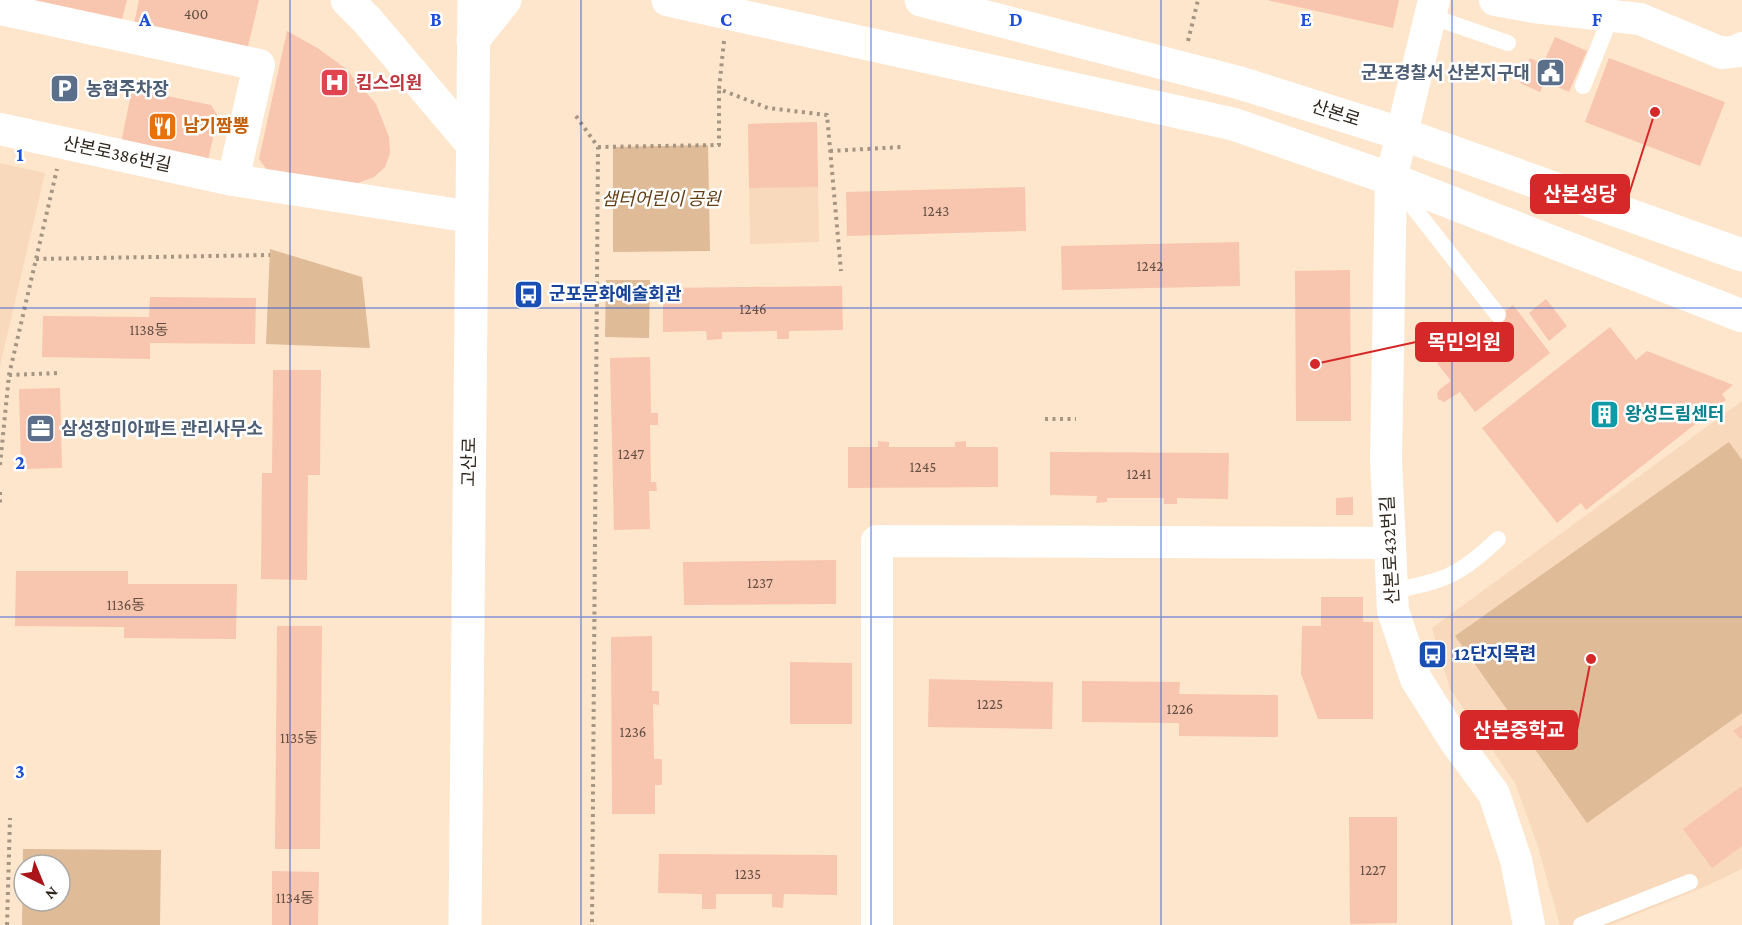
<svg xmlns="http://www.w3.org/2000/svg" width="1742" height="925" viewBox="0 0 1742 925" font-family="'Crimson Pro','Noto Sans KR',serif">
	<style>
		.built { fill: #f8d9bc }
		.green { fill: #dfbb97; fill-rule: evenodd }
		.building { fill: #f8c5af }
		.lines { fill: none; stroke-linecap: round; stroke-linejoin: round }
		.path { stroke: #a69582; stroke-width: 4; stroke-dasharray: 3 4.5; stroke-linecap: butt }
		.service { stroke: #fff; stroke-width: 16 }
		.minor { stroke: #fff; stroke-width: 32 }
		.tertiary { stroke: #fff; stroke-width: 33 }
		.grid { fill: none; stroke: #1d4ed8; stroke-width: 1.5; stroke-opacity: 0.55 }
		.labels { text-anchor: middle; stroke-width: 5; stroke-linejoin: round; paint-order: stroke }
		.number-label { font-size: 15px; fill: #624e42 }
		.service-label { font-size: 18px; font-weight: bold; fill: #4e5e75; stroke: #fff; text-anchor: start }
		.health-label { font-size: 18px; font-weight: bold; fill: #be3a42; stroke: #fff; text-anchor: start }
		.street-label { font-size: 18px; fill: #30271e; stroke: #fff }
		.food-label { font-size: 18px; font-weight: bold; fill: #c56008; stroke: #fff; text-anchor: start }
		.park-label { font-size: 18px; font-style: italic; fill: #633e12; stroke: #fff }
		.transit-label { font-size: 18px; font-weight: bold; fill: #164399; stroke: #fff; text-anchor: start }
		.culture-label { font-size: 18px; font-weight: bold; fill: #0d838f; stroke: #fff; text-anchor: start }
		.grid-label { font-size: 20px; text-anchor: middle; font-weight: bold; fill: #1d4ed8; stroke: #fff; stroke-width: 5; stroke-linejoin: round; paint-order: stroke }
		.leader { fill: none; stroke: #d62828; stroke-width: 2 }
		.callout-dot { fill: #d62828; stroke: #fff; stroke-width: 2 }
		.callout { fill: #d62828; stroke: #d62828; stroke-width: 2 }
		.callout-label { font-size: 20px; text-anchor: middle; font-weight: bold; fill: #fff }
	</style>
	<rect width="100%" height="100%" fill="#fee6cc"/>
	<path class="built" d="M817,122L819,242L750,244L748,124Z
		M0,163L45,173L0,366Z
		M1742,401V869L1704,887L1610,925H1560L1538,847L1515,783L1450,689L1432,628Z"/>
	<path class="green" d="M708,145L710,251L613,252V147Z
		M270,249L362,277L370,348L266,344Z
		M606,280H650L649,338L605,337Z
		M1729,442L1742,460V713L1587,823L1455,636Z
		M23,849L161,850L160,925H22ZM24,865H60V901H24Z"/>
	<path class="building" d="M6,0H127L120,27Z
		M139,0H259L246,55L133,29Z
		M1267,0H1399L1393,28Z
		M287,31L319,49L345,68L376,104L389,137L390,153L385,167L374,177L355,184L270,174L259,159Z
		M1555,37L1587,51L1569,92L1545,81L1540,92L1520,83L1530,58L1543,64Z
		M1609,58L1725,102L1700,166L1585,122Z
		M132,89L211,105L218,116L208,160L119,153Z
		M817,122L818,187L749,188L748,124Z
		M1025,187L1026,231L847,236L846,192Z
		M1239,242L1240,286L1062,290L1061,246Z
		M1350,270L1351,421H1296L1295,271Z
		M842,286L843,330L789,331V339H777V331L722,332V339L707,340L706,331L663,332V288Z
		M150,297L256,298L255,344L150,343V359L42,357L43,316L149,317Z
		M1546,299L1567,326L1549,341L1529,313Z
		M1513,305L1550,353L1475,412L1460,392L1444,402L1438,399L1437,394L1440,389L1451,381L1437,363L1449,354L1439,342L1451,333L1461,345Z
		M1610,327L1636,360L1647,351L1733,385L1722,394L1726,400L1586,510L1581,503L1557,523L1482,428Z
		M650,357L651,413H658V425H650L651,482H656L657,491H649L650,529L614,530L610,358Z
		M273,370H321L320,475H308L307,580L261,579L262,473H272Z
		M60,388L62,468L21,469L19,389Z
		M878,441L889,442V447H955V442L966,441V447H998V487L848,488V447H878Z
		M1050,452L1229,453L1228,499L1177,498V504H1164V498H1107V502L1096,503L1097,496L1050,495Z
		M1353,497V515H1336V498Z
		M836,560V604L684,605L683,562Z
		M16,571H128V584H237L236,639L124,638V627L15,626Z
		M1321,597H1363V622H1373V719H1318L1301,674L1302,626H1321Z
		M277,626H322L320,849H275Z
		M652,636V691H659V705L653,704L654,759H662V785H655V814H612L611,637Z
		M790,662L852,663V724H790Z
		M929,679L1053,682L1052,729L928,727Z
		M1082,681L1180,682L1179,694L1278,695V737L1179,736V723L1082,722Z
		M1742,725V740L1733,731Z
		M1742,786V846L1712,868L1683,829Z
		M1349,817H1397V923L1350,924Z
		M659,854L837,855V895L784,894L783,908L772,907V894H716V909H702V894L658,893Z
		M272,871L319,872L318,925H272Z"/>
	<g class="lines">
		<path class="path" d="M724,41L719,89L768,108L827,115L841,271
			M1188,41L1198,0
			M576,116L598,147L592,925
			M598,147L719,145V89
			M830,151L902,147
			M36,259L270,255
			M9,375L60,373
			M1045,419H1076
			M0,465L9,375L57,169
			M0,492V506
			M7,925L10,818"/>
		<path class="service" d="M1430,16L1508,43
			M1583,86L1611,16
			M1399,189L1498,315
			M1392,591C1444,581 1459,576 1498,539
			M1581,925L1690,882"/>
		<path class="minor" d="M1434,0L1391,179L1386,459L1393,611L1416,679L1455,741L1494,794L1516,860L1529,925
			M1495,0L1534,7L1640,19L1722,53L1739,51L1742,48
			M0,9L259,65L233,180L472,217
			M0,129L233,180
			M877,925V541L1390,543"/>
		<path class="tertiary" d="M347,0L367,20L472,144
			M668,0L1233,124L1391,179L1742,316
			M921,0L1240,83L1402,134L1742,255
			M473,40L505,0
			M465,925L474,0"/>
	</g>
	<path class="grid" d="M290,0V925M581,0V925M871,0V925M1161,0V925M1452,0V925M0,308H1742M0,617H1742"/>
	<defs>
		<symbol id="civic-square" viewBox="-11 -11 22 22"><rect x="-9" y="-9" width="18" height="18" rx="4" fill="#5c6f8a" stroke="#fff"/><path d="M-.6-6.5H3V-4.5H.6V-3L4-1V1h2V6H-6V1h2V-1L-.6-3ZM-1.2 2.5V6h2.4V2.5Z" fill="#fff"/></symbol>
		<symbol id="hospital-square" viewBox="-11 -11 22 22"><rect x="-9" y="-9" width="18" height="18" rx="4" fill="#e0444e" stroke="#fff"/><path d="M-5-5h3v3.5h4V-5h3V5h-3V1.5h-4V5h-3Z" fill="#fff"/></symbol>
		<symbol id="parking-square" viewBox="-11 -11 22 22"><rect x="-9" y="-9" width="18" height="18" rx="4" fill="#5c6f8a" stroke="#fff"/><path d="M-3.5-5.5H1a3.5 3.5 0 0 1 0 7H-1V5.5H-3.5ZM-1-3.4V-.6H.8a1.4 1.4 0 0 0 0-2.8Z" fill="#fff"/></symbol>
		<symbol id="restaurant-square" viewBox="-11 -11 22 22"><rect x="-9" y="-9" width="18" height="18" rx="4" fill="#e8710a" stroke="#fff"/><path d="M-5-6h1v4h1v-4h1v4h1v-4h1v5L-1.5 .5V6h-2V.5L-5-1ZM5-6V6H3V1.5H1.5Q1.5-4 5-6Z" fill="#fff"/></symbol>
		<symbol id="bus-square" viewBox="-11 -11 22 22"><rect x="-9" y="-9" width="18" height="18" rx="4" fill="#1a4fb4" stroke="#fff"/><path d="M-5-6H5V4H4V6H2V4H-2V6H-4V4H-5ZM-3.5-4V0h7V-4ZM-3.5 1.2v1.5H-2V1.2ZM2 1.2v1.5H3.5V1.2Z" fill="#fff"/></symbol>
		<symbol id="building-square" viewBox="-11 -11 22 22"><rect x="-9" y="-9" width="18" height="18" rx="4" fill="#0f9aa8" stroke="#fff"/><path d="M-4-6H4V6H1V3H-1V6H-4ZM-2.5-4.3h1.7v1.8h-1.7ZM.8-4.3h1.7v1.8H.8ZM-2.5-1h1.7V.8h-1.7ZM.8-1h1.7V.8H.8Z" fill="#fff"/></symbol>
		<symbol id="office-square" viewBox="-11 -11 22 22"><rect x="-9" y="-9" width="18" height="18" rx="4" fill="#5c6f8a" stroke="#fff"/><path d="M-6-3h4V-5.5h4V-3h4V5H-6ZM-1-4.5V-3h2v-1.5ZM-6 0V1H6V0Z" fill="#fff"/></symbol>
	</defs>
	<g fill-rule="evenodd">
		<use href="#civic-square" x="1534" y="56" width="33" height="33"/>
		<use href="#hospital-square" x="318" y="66" width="33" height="33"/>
		<use href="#parking-square" x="48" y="72" width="33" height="33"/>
		<use href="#restaurant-square" x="146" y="110" width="33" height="33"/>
		<use href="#bus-square" x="512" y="278" width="33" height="33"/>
		<use href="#building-square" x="1588" y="398" width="33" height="33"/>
		<use href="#office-square" x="24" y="412" width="33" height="33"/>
		<use href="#bus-square" x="1416" y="638" width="33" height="33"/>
	</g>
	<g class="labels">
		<g class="number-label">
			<text x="196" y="19">400</text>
			<text x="936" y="216">1243</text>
			<text x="1150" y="271">1242</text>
			<text x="753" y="314">1246</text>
			<text x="149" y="335">1138동</text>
			<text x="631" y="459">1247</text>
			<text x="923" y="472">1245</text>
			<text x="1139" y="479">1241</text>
			<text x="760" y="588">1237</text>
			<text x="126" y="610">1136동</text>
			<text x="990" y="709">1225</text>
			<text x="1180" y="714">1226</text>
			<text x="633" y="737">1236</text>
			<text x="299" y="743">1135동</text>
			<text x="1373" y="875">1227</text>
			<text x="748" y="879">1235</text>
			<text x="295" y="903">1134동</text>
		</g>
		<g class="service-label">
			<text x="1530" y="79" text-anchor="end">군포경찰서 산본지구대</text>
			<text x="86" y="95">농협주차장</text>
			<text x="61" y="435">삼성장미아파트 관리사무소</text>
		</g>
		<g class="health-label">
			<text x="356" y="89">킴스의원</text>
		</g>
		<g class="street-label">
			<text transform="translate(1336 113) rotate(18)" y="6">산본로</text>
			<text transform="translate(117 154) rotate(12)" y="6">산본로386번길</text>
			<text transform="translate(469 462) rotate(-89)" y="6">고산로</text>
			<text transform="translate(1390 550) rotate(-93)" y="6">산본로432번길</text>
		</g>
		<g class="food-label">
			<text x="183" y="132">남기짬뽕</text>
		</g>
		<g class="park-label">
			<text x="661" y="205">샘터어린이 공원</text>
		</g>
		<g class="transit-label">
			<text x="549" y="300">군포문화예술회관</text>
			<text x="1454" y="660">12단지목련</text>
		</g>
		<g class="culture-label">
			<text x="1625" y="420">왕성드림센터</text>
		</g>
	</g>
	<g class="grid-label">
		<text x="145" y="26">A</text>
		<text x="436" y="26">B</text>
		<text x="726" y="26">C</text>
		<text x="1016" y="26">D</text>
		<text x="1306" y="26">E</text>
		<text x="1597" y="26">F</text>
		<text x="20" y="161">1</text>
		<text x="20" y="469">2</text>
		<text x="20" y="778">3</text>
	</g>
	<path class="leader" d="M1655 112L1629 194M1315 364L1416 342M1591 659L1577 730"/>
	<g class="callout-dot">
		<circle cx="1655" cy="112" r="6"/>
		<circle cx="1315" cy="364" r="6"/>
		<circle cx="1591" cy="659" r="6"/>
	</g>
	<g class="callout">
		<rect x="1531" y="175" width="98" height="38" rx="6"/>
		<rect x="1416" y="323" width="97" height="38" rx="6"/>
		<rect x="1461" y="711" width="116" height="38" rx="6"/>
	</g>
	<g class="callout-label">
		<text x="1580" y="201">산본성당</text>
		<text x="1464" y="349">목민의원</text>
		<text x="1519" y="737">산본중학교</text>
	</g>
	<g transform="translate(42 883) rotate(137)"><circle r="28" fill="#ffffff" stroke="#aca9a5" stroke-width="1.5"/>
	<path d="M0-4.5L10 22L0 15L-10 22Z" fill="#a9151b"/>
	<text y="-9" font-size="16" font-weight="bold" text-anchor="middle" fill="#30271e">N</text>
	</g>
</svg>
